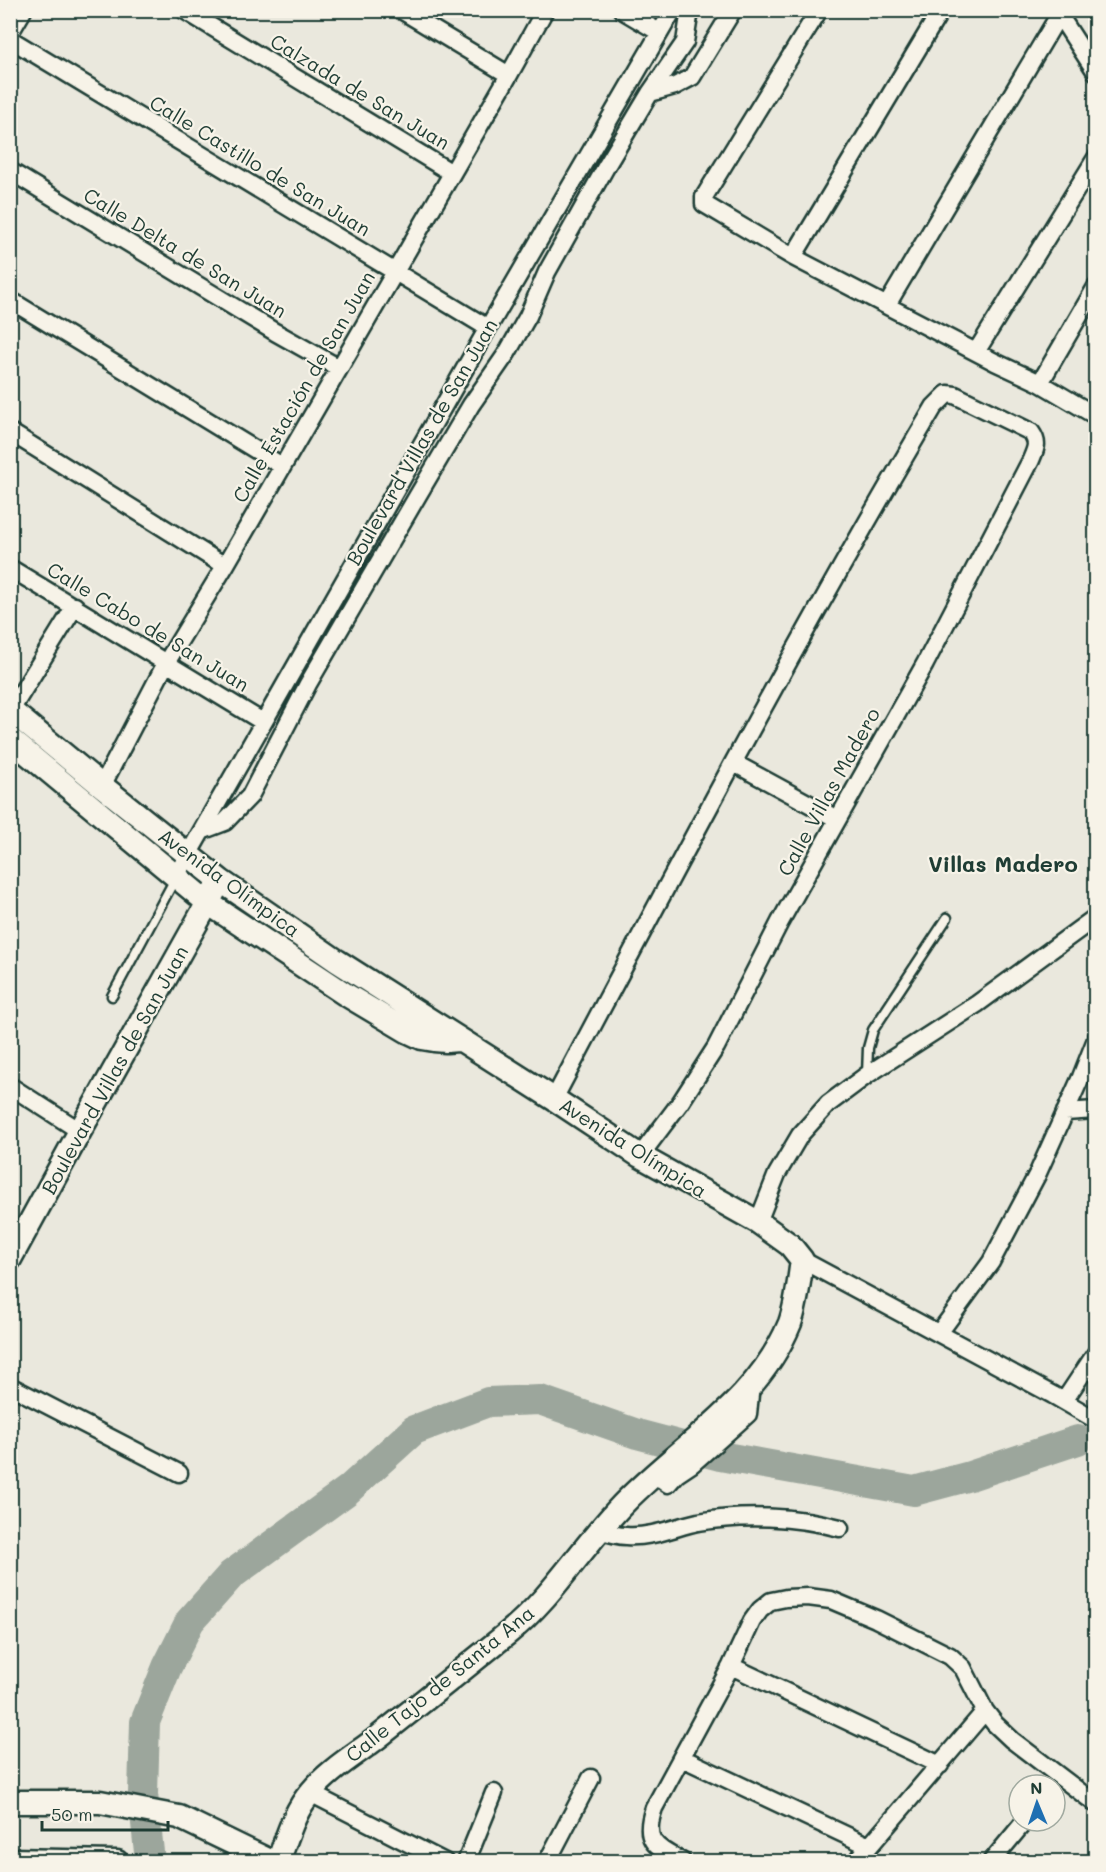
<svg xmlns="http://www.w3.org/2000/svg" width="1106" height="1872" viewBox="0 0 1106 1872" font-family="Mali,sans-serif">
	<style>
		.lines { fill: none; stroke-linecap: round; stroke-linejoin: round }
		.river { stroke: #9ca69c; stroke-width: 30 }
		.lane-casing { stroke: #1f3d34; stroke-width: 13 }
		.street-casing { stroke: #1f3d34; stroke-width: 21 }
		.secondary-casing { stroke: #1f3d34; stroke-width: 27 }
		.lane { stroke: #f7f3e8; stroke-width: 8 }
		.street { stroke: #f7f3e8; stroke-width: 16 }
		.secondary { stroke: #f7f3e8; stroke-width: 22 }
		.labels { text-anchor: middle; stroke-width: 4.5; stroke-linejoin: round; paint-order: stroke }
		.street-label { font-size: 20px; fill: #1f3d34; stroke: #f7f3e8 }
		.quarter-label { font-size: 22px; font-weight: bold; fill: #1f3d34; stroke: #f7f3e8 }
	</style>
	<rect width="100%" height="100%" fill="#eae8dd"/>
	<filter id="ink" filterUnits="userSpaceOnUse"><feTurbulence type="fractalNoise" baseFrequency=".0167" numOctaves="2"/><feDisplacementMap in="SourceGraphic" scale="12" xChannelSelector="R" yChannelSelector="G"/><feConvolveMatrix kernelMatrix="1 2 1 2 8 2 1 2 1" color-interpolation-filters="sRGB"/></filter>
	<g filter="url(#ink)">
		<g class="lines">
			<path class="river" d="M150,1862L143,1794L145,1722L167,1667L190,1621L231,1575L348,1490L414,1430L488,1402L540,1400L637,1434L720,1456L914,1491L970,1476L1078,1440"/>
			<defs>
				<path id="lane" d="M112,996L176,877
					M867,1075L868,1048L873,1030L947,918"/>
				<path id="street" d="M184,10L452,173
					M401,10L509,75
					M622,10L659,32
					M819,10L704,197V204L793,257L995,362L1040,383L1096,416
					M1056,10L1096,72
					M10,39L488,328
					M650,93L675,86L692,77L733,10
					M10,171L275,332L339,368
					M793,257L941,10
					M10,300L282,466
					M887,305L1059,15
					M976,352L1096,158
					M1040,383L1096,287
					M10,432L225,566
					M10,568L263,722
					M11,710L75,606
					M734,763L837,819
					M102,786L166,663L225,566L509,75L545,10
					M204,830L225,822L250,796L308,684L418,495L471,405L507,353L528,316L547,272L607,165L650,93L685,42L690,10
					M176,876L488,328L673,10
					M10,1086L80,1131
					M554,1099C677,866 800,633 934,407L947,394L955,395L1031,432C1039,443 1036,448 1031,460L925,664L780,922L716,1047L680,1103L640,1156
					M1065,1112L1096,1110
					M758,1222L777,1174L800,1135L828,1104L867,1075L977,1004L1096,917
					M802,1260L1053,1395L1096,1420
					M939,1333L991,1262L1037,1175L1081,1077L1096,1039
					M10,1386L179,1473
					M1064,1401L1096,1353
					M656,1475L668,1484L677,1474L692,1464L748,1414L751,1385
					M599,1530C608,1533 617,1536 626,1536C651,1538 675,1527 698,1522C744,1514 795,1516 840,1528
					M731,1666L940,1765
					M682,1758L869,1846
					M310,1793L445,1862
					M466,1862L494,1793
					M547,1862L591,1778
					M683,1862C656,1847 642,1842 654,1808L731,1666L752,1621L760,1610L771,1601L786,1598L808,1597L831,1600L876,1619L950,1656L963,1668L985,1711L995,1724L1012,1740L1096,1804
					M856,1862L985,1711
					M991,1862L1025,1821"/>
				<path id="secondary" d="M10,27L20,10
					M10,710L102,786L221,881L337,961L554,1099L640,1156L758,1222L790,1245L802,1260C799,1281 797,1303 790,1323C758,1402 683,1443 626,1501C584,1543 554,1596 508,1633C465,1668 421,1703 377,1738C355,1755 329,1770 311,1792C294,1811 287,1838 278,1862
					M10,739L208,903L345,994L407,1031L422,1038L434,1040L446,1041L458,1040
					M10,1259L80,1131L215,890
					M10,1802H100L179,1817L272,1862
					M10,1860L117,1862"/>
			</defs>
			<use href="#lane" class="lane-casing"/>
			<use href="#street" class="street-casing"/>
			<use href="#secondary" class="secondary-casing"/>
			<use href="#lane" class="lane"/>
			<use href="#street" class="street"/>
			<use href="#secondary" class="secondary"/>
		</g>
	</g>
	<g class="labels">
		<g class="street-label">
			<text transform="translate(360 92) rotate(31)" y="7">Calzada de San Juan</text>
			<text transform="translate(260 166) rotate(31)" y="7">Calle Castillo de San Juan</text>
			<text transform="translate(185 253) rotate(31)" y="7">Calle Delta de San Juan</text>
			<text transform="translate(304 387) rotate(-60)" y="7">Calle Estación de San Juan</text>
			<text transform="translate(422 442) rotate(-60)" y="7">Boulevard Villas de San Juan</text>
			<text transform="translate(148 627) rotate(31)" y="7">Calle Cabo de San Juan</text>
			<text transform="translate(829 792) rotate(-61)" y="7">Calle Villas Madero</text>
			<text transform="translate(229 883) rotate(36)" y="7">Avenida Olímpica</text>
			<text transform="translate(115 1070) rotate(-61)" y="7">Boulevard Villas de San Juan</text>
			<text transform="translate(633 1148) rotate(32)" y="7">Avenida Olímpica</text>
			<text transform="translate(440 1684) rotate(-39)" y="7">Calle Tajo de Santa Ana</text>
		</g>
		<g class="quarter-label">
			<text x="1003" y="872">Villas Madero</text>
		</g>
	</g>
	<rect width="1106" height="1872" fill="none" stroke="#f7f3e8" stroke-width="36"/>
	<rect x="18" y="18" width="1070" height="1836" fill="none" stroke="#1f3d34" stroke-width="2" filter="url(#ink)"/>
	<g transform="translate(1037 1803) rotate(358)"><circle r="28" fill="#f7f3e8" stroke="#a1aaa0" stroke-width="1.5"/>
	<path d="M0-4.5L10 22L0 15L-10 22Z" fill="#1f6fb2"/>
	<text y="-9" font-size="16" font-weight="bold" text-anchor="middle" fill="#1f3d34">N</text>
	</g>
	<path d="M42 1821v9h126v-9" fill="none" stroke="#1f3d34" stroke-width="3"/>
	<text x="51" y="1821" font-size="18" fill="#1f3d34" stroke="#f7f3e8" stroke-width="4.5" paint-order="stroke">50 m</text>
</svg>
